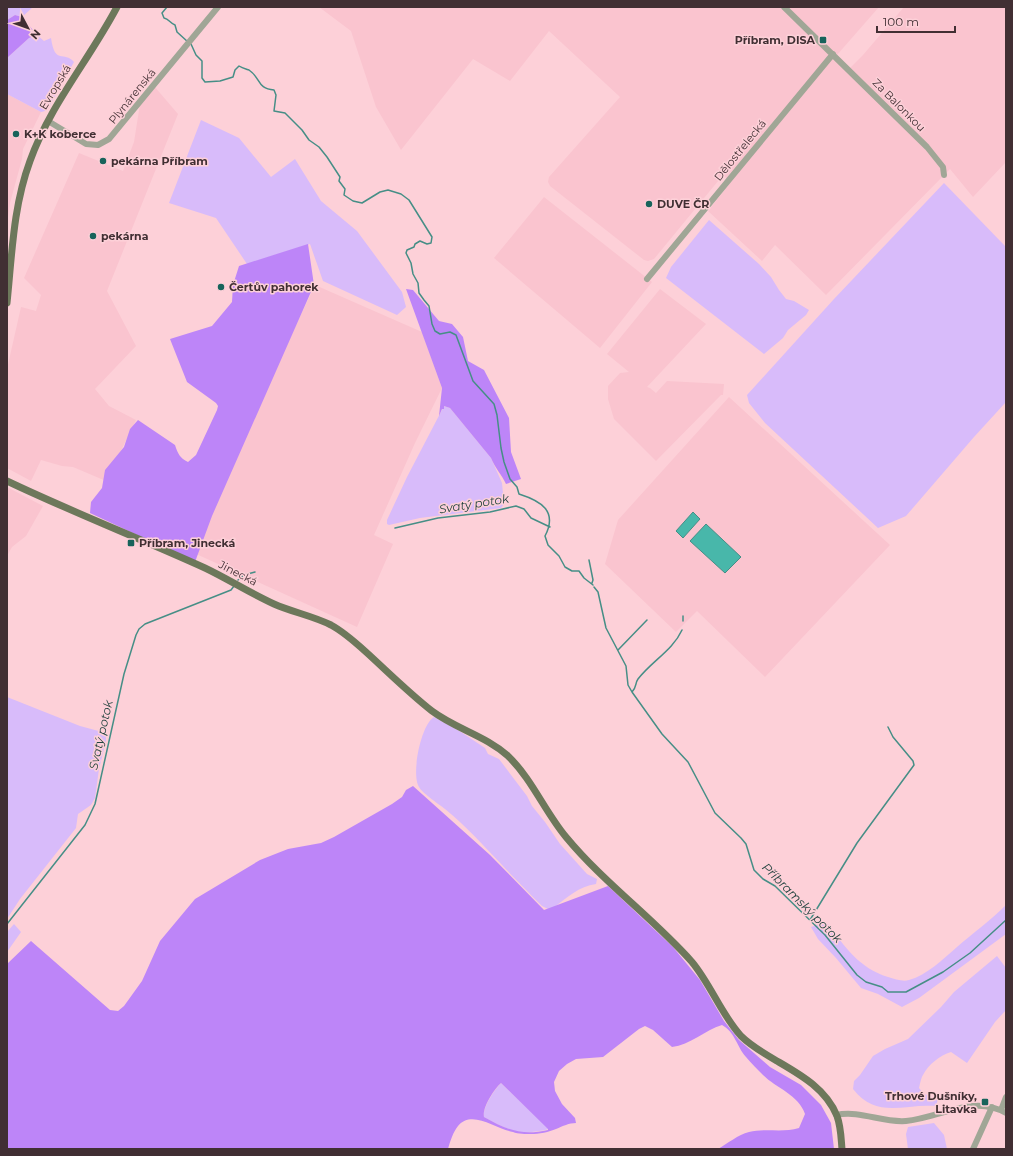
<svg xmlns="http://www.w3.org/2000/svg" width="1013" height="1156" viewBox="0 0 1013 1156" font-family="Montserrat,sans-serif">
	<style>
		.built { fill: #fac4cf }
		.green { fill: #d8bbfa }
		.forest { fill: #bd85f8; fill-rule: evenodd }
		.water { fill: #48b7aa; stroke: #468e86 }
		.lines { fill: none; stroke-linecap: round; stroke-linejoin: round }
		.stream { stroke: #468e86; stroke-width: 1.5 }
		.minor { stroke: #a0a696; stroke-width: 6 }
		.major { stroke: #6d785b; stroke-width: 7 }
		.poi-dot { fill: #17635b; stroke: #fdd0d8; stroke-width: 1.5 }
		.labels { text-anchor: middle; stroke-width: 3; stroke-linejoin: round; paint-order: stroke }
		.poi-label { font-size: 11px; font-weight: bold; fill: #412f33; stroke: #fdd0d8; text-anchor: start }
		.street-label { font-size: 11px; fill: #412f33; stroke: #fdd0d8 }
		.water-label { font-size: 12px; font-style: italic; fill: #22433f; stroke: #fdd0d8 }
	</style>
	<rect width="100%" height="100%" fill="#fdd0d8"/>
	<path class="built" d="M319,7H879L837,55L850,68L863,55L904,7H1006V162L973,197L950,169L826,295L775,245L762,261L708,211L731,182L723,175L654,259L648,261L644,260L550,186L548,182L549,177L620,97L549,31L510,81L473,59L401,150L376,107L351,31Z
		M154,86L178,114L107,291L136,346L95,389L109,406L136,420L106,481L73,467L62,466L41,460L31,481L7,468V369L21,307L36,311L41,295L24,278L79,153L123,171L134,142L140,104Z
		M7,94L41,112L23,149L22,159L10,203L7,225Z
		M544,197L652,282L600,348L494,258Z
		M315,285L422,332L442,388L415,443L374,535L393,544L357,627L194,553L252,418Z
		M660,289L706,324L647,387L650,388L656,393L667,381L724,384L723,395H721L656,461L614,419L608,399V386L620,373L629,372L607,354Z
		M729,397L890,545L765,677L697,611L676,632L605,564L618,520Z
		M7,487L43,506L26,536L12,547L7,556Z"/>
	<path class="green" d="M7,7H33L22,17L15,15L7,20Z
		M37,35L44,41L51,38C55,66 64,50 74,62L50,105L45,111L41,112L7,94V58L29,38Z
		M201,120L239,138L271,177L295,159L321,201L357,231L402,292L406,307L397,315L323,281L310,244L247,264L216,218L169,203Z
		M944,183L1006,247V402L974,437L906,516L878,528L765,423L749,403L747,395L834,299Z
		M709,220L759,264L771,277L779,290L786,299L794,301L809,310L806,315L788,330L783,338L764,354L666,278L671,267Z
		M444,406L450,408L491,458L502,483L504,504L501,508L420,518L389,525L387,524V520L407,477Z
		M7,697L80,726L106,733V741L99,769L95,798L91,805L78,814L76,828L20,899L7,919Z
		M434,717L461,732L485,748L488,754L499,759L527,796L532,806L545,822L560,844L587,874L597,879L596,884C579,886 567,898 553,908L548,909L542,906C529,893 515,879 502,865C484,846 466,826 445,809C439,804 420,792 418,785C412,771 421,725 434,717Z
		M1006,905V934L919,998L902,1007L878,994L861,988L836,958L818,939L811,927L821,924H828C845,947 859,968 888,977C895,979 903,982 909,980C927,975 943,959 957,947C973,933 991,920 1006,905Z
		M14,924L21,932L7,952V932Z
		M997,956L1006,968V1010L995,1022L967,1063L951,1052C940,1055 928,1065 923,1075C921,1078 920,1084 919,1088L924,1094L938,1099L936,1106C905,1103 877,1120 853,1089L854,1081L860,1075L873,1056L885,1049L908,1039L941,1007L954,992Z
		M501,1083L549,1129C521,1136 508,1131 484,1117C482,1108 495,1089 501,1083Z
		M934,1123L944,1135L947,1149H908L906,1134L908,1127Z"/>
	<path class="forest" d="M15,15L22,17L37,35L29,38L7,58V20Z
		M308,244L314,285L212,516L195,562L90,513L91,502L102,488L105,470L124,447L130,429L138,420L175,445C178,454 180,458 188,462L196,455L217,410L218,406L216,403L187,382L170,339L212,326L232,302L233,285L239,266Z
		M406,289L413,290L439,321L452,324L463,337L468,361L484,370L509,418L511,452L521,479L506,484C502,475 495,468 491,458L450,408L444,406V409H442L439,416L442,388Z
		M413,786L490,855L544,910L608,886L673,947L700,980L724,1021L739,1040L770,1067L801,1085L821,1105L831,1123L834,1149H718C728,1143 738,1135 749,1132C765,1128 783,1133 799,1128L805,1114C799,1095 776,1088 763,1075C757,1069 751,1063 746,1057C737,1047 735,1032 722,1025C705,1030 690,1045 672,1047L653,1030L645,1026L639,1029L603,1057L576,1059L567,1064L559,1071L554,1082L555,1091L562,1104L575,1118L576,1123C569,1123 563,1126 556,1129C549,1132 539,1134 531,1134C526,1134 518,1134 513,1132C496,1129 472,1109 458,1126C453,1132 450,1142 448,1149H7V964L31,941L110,1010L118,1011L124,1006L142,981L160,941L195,899L260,860L288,849L321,843L334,837L392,804L402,797L406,790ZM501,1083L548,1129V1130C522,1136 507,1130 484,1117C482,1108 494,1089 501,1083Z"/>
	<path class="water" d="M693,512L700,519L683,538L676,531Z
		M706,524L741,557L725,573L690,541Z"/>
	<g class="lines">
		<path class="stream" d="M167,7L162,13L164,18C169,19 170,23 175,25L177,32L188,42
			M191,44L196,55L202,61V78L205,82L220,81L233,77L235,70L239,66C242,68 246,69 249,70C261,78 257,89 274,90L276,95L274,111L285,113L302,130L309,140L319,147L327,157L340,177L339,181L345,189L344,195L353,201L362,203L380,192L388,190L401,194L409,200L432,237L431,243L427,244L420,241L415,244L414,247L407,250L406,253L411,263L413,274L418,283L419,293L424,300L429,306L432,324L435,331L440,334L450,332L456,335L473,381L494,404L497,415L501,448L504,462L510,479L517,487L519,494C541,501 558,511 545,536L548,545L559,556L565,567L572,571H579L584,578L593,585
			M395,528L438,518L490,512L516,506L524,509L531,518L550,527
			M589,560L593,580L592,583
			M238,580L244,575L255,572
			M594,587L598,592L606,628L626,666L628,685L632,692L662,734L688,762L715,813L741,838L746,844L754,870L763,879L775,886L825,935L857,975L866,982L882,987L888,992H906L943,972L970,953L1006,920
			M683,616V621
			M618,650L647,620
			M632,692C637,687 635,683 638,679C652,661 673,650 682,630
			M810,920L857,843L914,765L913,761L893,737L888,727
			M7,924L85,825L95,804L124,674L136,635L139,629L145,624L231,590L234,586"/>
		<path class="minor" d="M784,7L927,147L943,167L944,175
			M48,121L86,144L98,145L109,139L218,7
			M647,279L833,54
			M1001,1110L1006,1097
			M836,1115C861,1110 882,1123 906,1121C940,1118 973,1094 1006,1113
			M973,1149L992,1107"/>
		<path class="major" d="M7,303C12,255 13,207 30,161C50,105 89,60 117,7
			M7,481C72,512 139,538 205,568C228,579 250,593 274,604C292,612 313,616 331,625C344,632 355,642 366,652C388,672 409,693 432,711C456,729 486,736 508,756C532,779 545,812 566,837C604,883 653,918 692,962C711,985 721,1014 741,1036C751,1046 765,1054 777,1061C801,1075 826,1089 837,1116C841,1127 841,1138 842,1149"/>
	</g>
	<g class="poi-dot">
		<rect x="819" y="36" width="8" height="8" rx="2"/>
		<circle cx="16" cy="134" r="4"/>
		<circle cx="103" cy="161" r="4"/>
		<circle cx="649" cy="204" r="4"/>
		<circle cx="93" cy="236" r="4"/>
		<circle cx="221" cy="287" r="4"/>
		<rect x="127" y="539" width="8" height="8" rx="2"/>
		<rect x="981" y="1098" width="8" height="8" rx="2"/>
	</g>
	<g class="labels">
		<g class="poi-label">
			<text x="815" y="44" text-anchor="end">Příbram, DISA</text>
			<text x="24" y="138">K+K koberce</text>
			<text x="111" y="165">pekárna Příbram</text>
			<text x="657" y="208">DUVE ČR</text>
			<text x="101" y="240">pekárna</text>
			<text x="229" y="291">Čertův pahorek</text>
			<text x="139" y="547">Příbram, Jinecká</text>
			<text x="977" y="1100" text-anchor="end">Trhové Dušníky,<tspan x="977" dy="13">Litavka</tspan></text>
		</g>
		<g class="street-label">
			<text transform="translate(55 87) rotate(-59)" y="4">Evropská</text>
			<text transform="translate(132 96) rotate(-51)" y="4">Plynárenská</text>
			<text transform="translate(899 105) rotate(45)" y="4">Za Balonkou</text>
			<text transform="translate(740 150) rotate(-51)" y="4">Dělostřelecká</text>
			<text transform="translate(238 573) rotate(27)" y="4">Jinecká</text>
		</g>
		<g class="water-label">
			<text transform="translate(474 504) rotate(-9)" y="4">Svatý potok</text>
			<text transform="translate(101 735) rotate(-77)" y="4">Svatý potok</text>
			<text transform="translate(802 903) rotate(45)" y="4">Příbramský potok</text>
		</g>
	</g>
	<rect width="1013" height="1156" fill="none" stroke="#412f33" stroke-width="16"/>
	<g transform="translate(28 28) rotate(131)" stroke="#fdd0d8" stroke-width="3" paint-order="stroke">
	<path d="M0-3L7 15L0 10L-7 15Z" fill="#412f33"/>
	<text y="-6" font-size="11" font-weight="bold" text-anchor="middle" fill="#412f33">N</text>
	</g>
	<path d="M877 26v6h78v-6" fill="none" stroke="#412f33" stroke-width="2"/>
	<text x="883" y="26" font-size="12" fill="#412f33" stroke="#fdd0d8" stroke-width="3" paint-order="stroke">100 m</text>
</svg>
